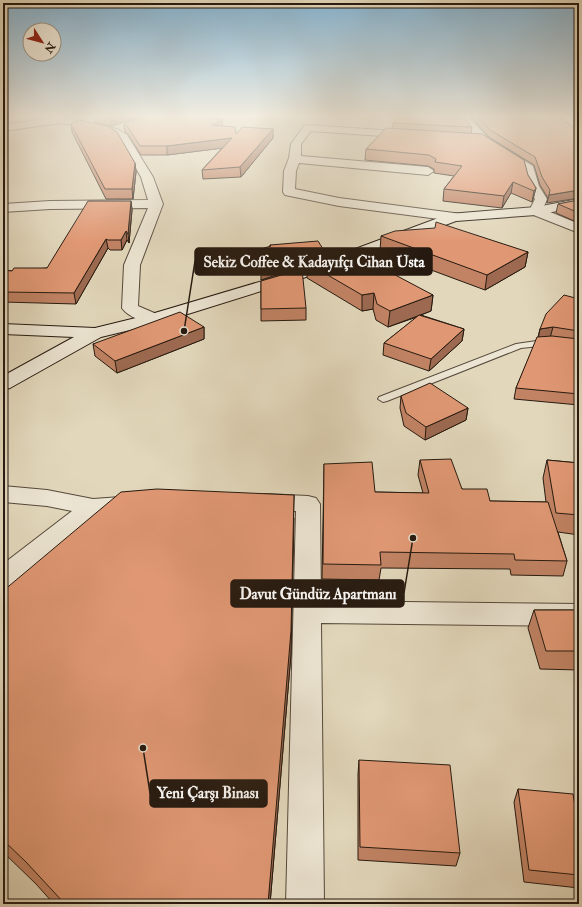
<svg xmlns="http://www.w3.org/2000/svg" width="582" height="907" viewBox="0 0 582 907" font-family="'IM FELL Double Pica',serif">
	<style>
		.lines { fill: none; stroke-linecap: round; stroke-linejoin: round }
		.lane-casing { stroke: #55493b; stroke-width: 2 }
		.street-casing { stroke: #55493b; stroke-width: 2 }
		.secondary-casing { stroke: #261a10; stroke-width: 2 }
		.lane { fill: #ece5d3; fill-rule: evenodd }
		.street { fill: #ece5d3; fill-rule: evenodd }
		.secondary { fill: #ece5d3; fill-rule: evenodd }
		.wall { fill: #c18364; stroke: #261a10 }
		.shaded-wall { fill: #9d6a51; stroke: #261a10 }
		.building { fill: #e09874; stroke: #261a10 }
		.leader { fill: none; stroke: #261a10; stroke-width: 1.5 }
		.callout-dot { fill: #261a10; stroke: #ece5d3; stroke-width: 1.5 }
		.callout { fill: #261a10; stroke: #261a10; stroke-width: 1.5 }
		.callout-label { font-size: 15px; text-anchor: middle; font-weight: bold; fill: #fff }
	</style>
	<rect width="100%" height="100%" fill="#e2d7bb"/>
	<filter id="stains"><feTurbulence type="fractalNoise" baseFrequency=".005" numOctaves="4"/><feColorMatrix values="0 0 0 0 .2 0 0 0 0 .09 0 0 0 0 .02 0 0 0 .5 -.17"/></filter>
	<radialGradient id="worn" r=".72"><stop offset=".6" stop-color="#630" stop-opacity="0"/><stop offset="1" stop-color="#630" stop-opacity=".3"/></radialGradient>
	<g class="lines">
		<defs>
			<path id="lane" d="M550,339L579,343V349L550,345L521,348L387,401L383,402L378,399L379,397L516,344Z"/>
			<path id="street" d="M49,115H61L64,118L117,129L127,135L153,177L163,204L140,265L138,306L159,315L162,319L159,323C148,325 128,317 122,308L124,265L148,208L50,209L3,212V204L50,201L148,200L141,177L119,139L110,133L61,123L3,131V125L52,118Z
				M446,115H461L471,119L488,138L533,166L539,186L547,199L543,209L579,224V233L531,214L529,211L535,199L527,186L523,170L480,142L463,123Z
				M308,125L411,132L416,135L411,138L311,131L301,144V156L428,167L434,171L428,175L299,163L296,171L295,189L339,198L454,213L459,214L461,217L459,220L454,221L339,206L285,195L283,192L284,171L289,158L291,144L304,126Z
				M3,486L47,490L93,499L135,496L143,498L147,504L143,510L99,515L12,585L3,588V564L72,511L47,506L3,502Z
				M265,494L308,496L316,498L320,504L321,601L579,604V626L321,623L324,904H286L296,511L265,510L257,508L253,502L257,496Z"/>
			<path id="secondary" d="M579,199V207L536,215L456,221L306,277L159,323L101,337L10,388L3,390V376L74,337L3,334V324L95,328L148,315L296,271L449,214L536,207Z"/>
		</defs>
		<use href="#lane" class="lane-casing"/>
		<use href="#street" class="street-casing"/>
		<use href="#secondary" class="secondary-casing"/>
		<use href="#lane" class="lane"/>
		<use href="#street" class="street"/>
		<use href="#secondary" class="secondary"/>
	</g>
	<path class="wall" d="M94,115H144L112,126L95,123Z
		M465,115H557L577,130L547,203L548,198L540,185L534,165L489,137L472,118Z
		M222,120V126L236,134L273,129V138L241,177L203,179L202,170L222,148L167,155H141L128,134L125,132L124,124Z
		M393,123L472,127L471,134L528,175L536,188L533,199L532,202L511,193L502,208L443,201L444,189L454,176L434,173V169L428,166L365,160L366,149L392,128Z
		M71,124L135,163L136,172L133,199H106L72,132Z
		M579,200V223L556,213L558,204Z
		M131,201L132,210L129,243L127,240L122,250H110L108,248L76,304L3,302V270L12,271L47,268Z
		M381,236L528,252L525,267L485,290L380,251Z
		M270,245L331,259L433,295L431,311L421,315L464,329L462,341L429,371L383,355L384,343L417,317L388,327L376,320L373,309L362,311L307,278V265L261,280Z
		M261,281L306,308V320L261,321Z
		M579,299V405L514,399L516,388L538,337L540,329Z
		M204,327V339L117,373L95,356L93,344Z
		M401,396L468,408L466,420L425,440L404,426L400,408Z
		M420,460L462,489L490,501L546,502L543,478L547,460L579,463V535L558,532L567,561L563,576L511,575L510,569L381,568L379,580L322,579L324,464L375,492L423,493L418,475Z
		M294,518L291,654L270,904H54L36,884L3,852V591Z
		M534,610H579V670L540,669L528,628Z
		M359,760L460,853L456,866L358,860V774Z
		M518,789L579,829V888L524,882L514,802Z"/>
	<path class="shaded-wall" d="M120,115H144L112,126L111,118Z
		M222,120V128L212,125Z
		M273,129V138L241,177L240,167Z
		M232,138V147L167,155V146Z
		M135,163L136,172L133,199L132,189Z
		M513,182L511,193L502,208L504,196Z
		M536,188L533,199L532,202L534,191Z
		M579,190V198L547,203L549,195Z
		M131,201L132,210L129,243L128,234Z
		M126,231L127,240L122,250L121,240Z
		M106,239L108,248L76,304L74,293Z
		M323,249L322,260L307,263V265L261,280V269Z
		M528,252L525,267L485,290L487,275Z
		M374,293L373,309L362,311V295Z
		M433,295L431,311L388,327L390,311Z
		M204,327V339L117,373L115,361Z
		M553,327L550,338L538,339L540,329Z
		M464,329L462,341L429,371L431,359Z
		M468,408L466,420L425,440L426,427Z
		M294,495L291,654L270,904H268Z"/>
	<path class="building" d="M96,115H120L111,118Z
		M146,115H195L222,120L212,125L235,127L236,134L242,127L273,129L240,167L202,170L232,138L167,146H140L127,126L124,124Z
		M400,115H459L463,117L472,127L393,123Z
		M476,115H557L577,130L579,133V190L549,195L550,190L542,177L535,157L490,130Z
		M79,120L108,126L117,132L135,163L132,189H105L71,124Z
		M386,128L482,134L524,160L528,175L536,188L534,191L513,182L504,196L444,189L462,166L435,162L436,159L429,155L366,149Z
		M579,200V213L558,204Z
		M88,201H131L128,234L126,231L121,240H108L106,239L74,293L3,292V270L12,271L14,268H47Z
		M436,222L528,252L487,275L381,236L395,231L435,228Z
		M318,241L323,249L261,269V249L271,246L270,245Z
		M350,251L433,295L390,311L377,304L374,293L362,295L307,263L328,255L331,259Z
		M302,269L306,308L261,309V281Z
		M564,295L579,299V331L553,327L540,329L546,314Z
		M180,312L204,327L115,361L93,344Z
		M419,315L464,329L431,359L384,343Z
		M552,336L579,339V394L516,388L537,337Z
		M430,383L468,408L426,427L406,413L401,396Z
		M451,459L462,489H487L490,501L548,502L567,561L515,560L514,554L380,552L381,565L323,564L324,464L372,462L375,492L429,493L420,460Z
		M547,460L579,463V515L556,513Z
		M157,489L294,495L291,631L268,904H65L26,862L3,840V591L121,492Z
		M534,610H579V651H546Z
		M359,760L450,765L460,853L360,847Z
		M518,789L573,794L579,829V875L529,870Z"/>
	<linearGradient id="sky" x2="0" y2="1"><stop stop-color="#87b6d4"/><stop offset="0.48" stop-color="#f2ede0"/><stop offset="1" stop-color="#f2ede0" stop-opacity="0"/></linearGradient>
	<rect width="582" height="242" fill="url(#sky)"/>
	<path class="leader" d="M184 331L195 261M413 538L404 593M143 748L150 793"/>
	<g class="callout-dot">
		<circle cx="184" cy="331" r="4"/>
		<circle cx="413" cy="538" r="4"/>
		<circle cx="143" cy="748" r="4"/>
	</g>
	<g class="callout">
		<rect x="195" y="248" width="237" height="27" rx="4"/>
		<rect x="231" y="580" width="173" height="27" rx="4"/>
		<rect x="150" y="780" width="117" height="27" rx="4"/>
	</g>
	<g class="callout-label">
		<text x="314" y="267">Sekiz Coffee &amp; Kadayıfçı Cihan Usta</text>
		<text x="318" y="599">Davut Gündüz Apartmanı</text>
		<text x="208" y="798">Yeni Çarşı Binası</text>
	</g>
	<rect width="582" height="907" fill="none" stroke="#e2d7bb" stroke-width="16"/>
	<rect x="4" y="4" width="574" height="899" fill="none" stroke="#261a10" stroke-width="2"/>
	<rect x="8" y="8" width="566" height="891" fill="none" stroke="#261a10"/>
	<g transform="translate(42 42) rotate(126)"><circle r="19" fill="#ece5d3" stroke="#9d9485"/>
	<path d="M0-3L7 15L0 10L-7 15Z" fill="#8f2418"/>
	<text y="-6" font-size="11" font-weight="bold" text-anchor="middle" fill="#261a10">N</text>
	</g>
	<rect width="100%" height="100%" filter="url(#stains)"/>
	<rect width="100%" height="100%" fill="url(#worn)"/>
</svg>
